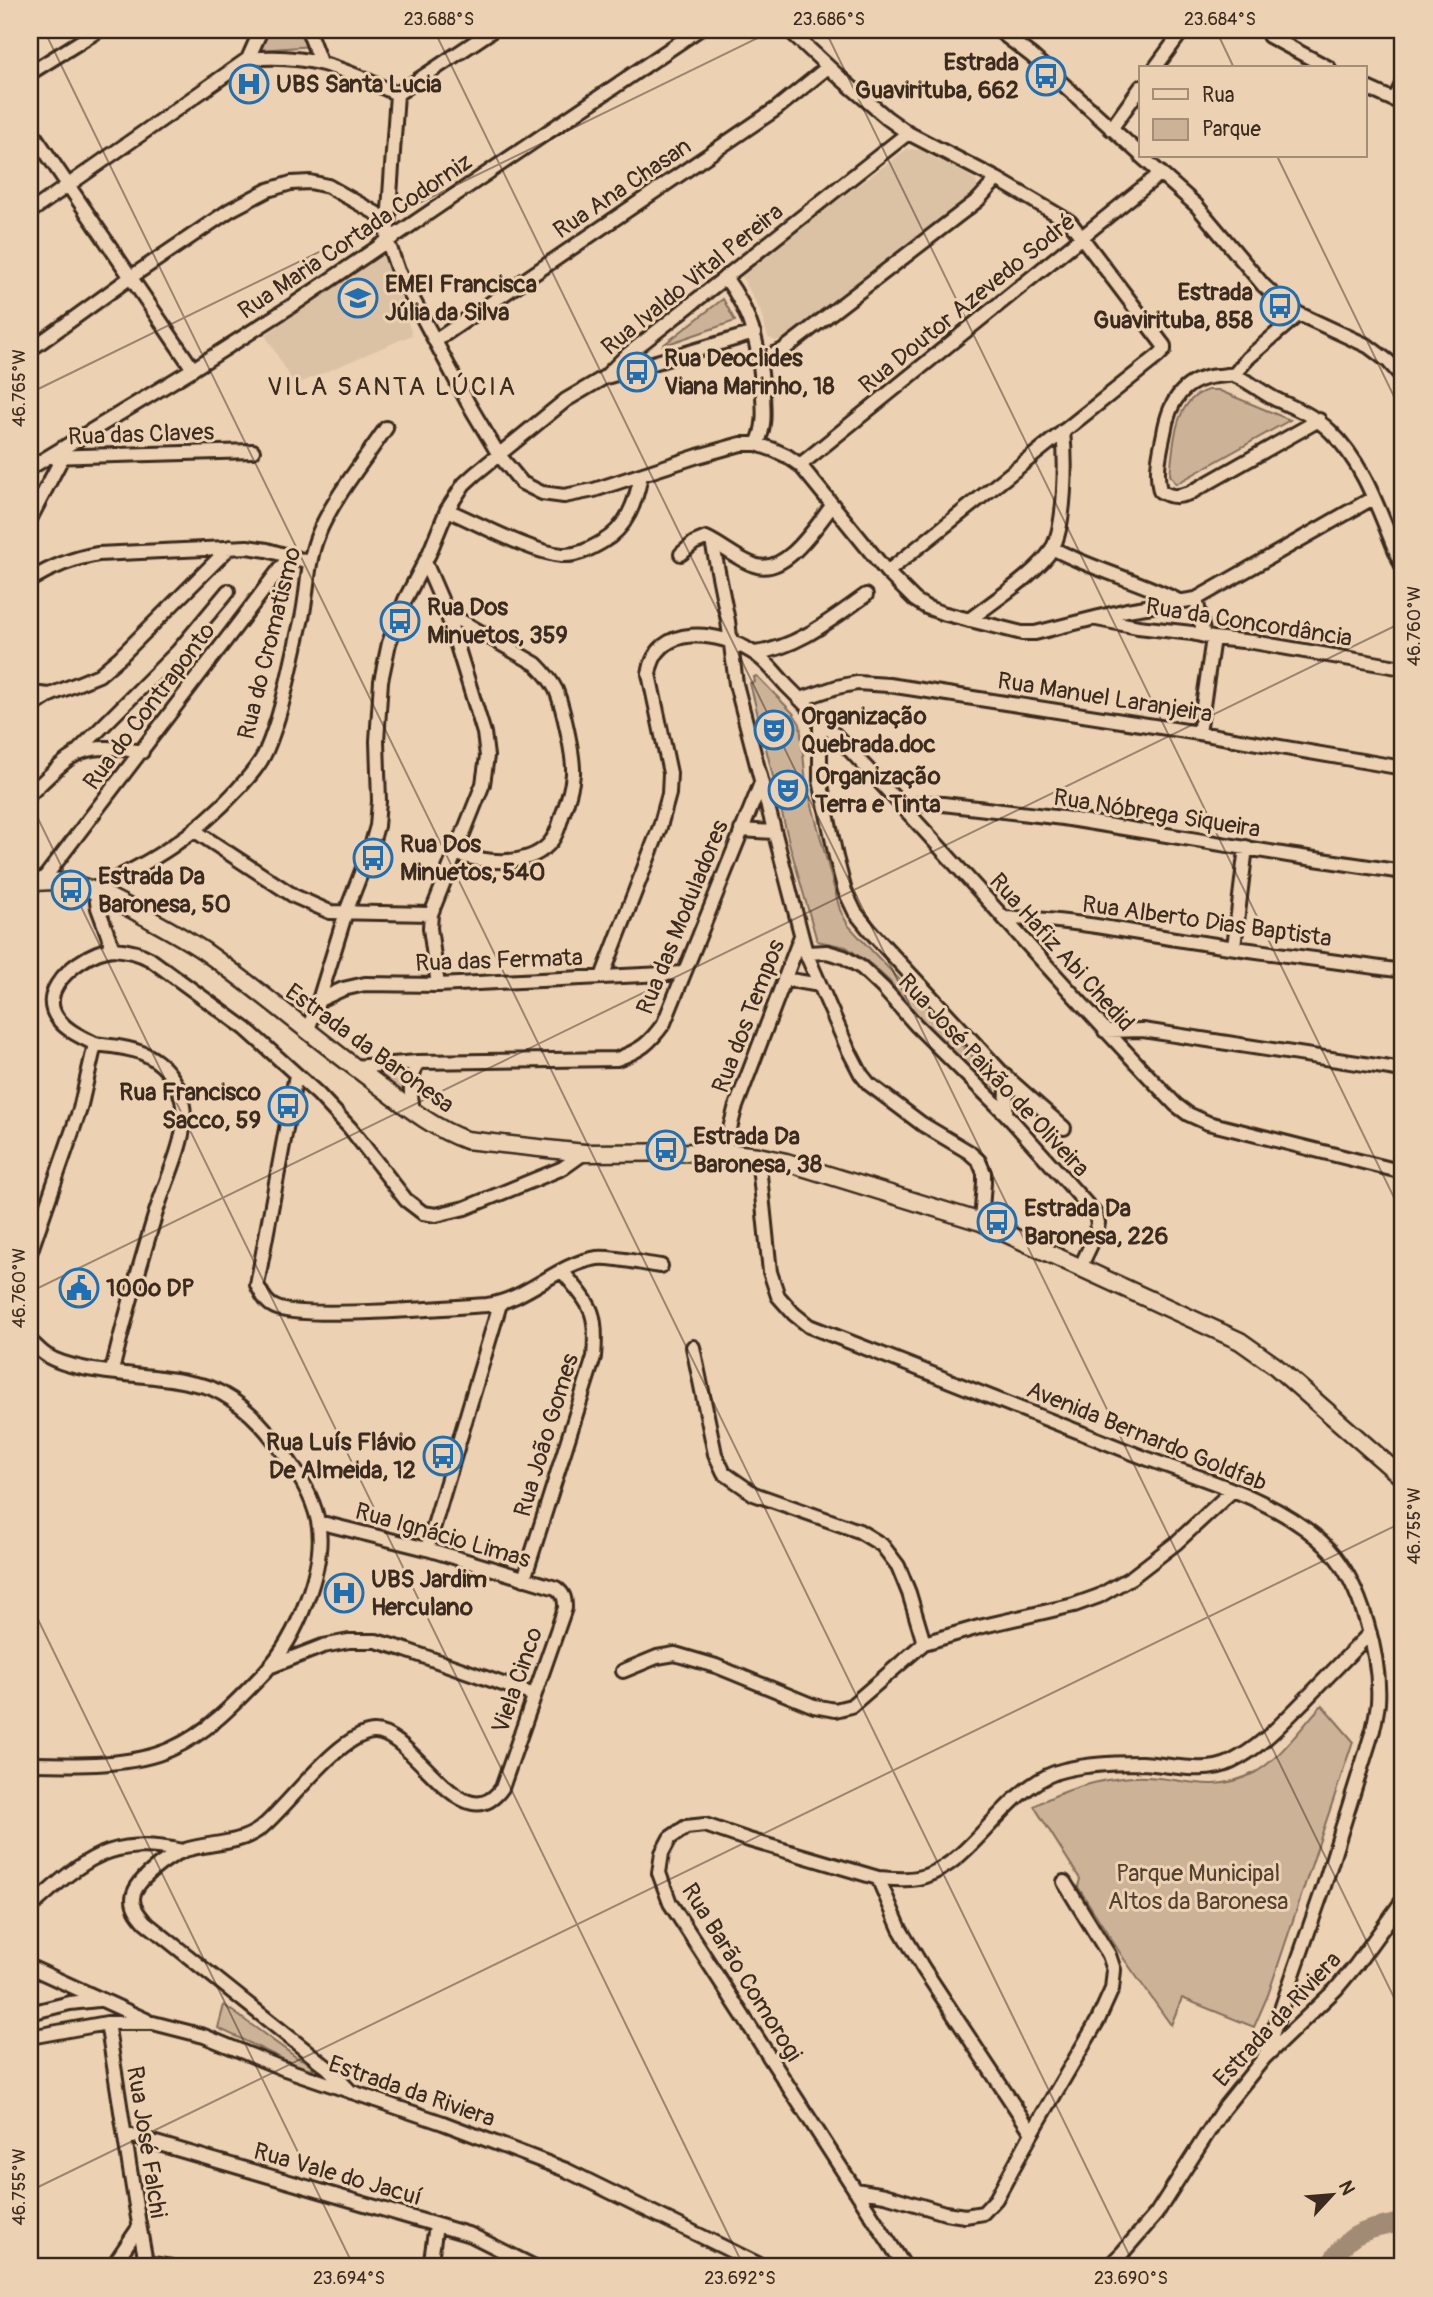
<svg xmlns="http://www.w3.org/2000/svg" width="1433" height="2297" viewBox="0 0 1433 2297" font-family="Pangolin,sans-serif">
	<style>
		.built { fill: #dcc2a5 }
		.green { fill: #ccb398; stroke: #846e5b; stroke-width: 2 }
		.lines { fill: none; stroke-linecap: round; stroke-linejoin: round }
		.river { stroke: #a28b74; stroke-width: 19 }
		.minor-casing { stroke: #3b2a1e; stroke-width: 18 }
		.major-casing { stroke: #3b2a1e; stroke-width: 21 }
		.minor { stroke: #ecd1b3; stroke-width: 12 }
		.major { stroke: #ecd1b3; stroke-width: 16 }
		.ticks { fill: none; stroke: #3b2a1e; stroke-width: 2; stroke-opacity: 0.45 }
		.labels { text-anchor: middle; stroke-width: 6; stroke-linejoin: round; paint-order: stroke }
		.poi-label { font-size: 24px; font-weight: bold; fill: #3b2a1e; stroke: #ecd1b3; text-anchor: start }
		.street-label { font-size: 24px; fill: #3b2a1e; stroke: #ecd1b3 }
		.park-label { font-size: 24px; fill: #513f30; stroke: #ecd1b3 }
		.neighbourhood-label { font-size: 26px; letter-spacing: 2px; fill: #3b2a1e; stroke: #ecd1b3 }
		.neatline { fill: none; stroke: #3b2a1e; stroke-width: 2.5 }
		.ticks-label { font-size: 18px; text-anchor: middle; fill: #3b2a1e }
	</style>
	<rect width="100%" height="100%" fill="#ecd1b3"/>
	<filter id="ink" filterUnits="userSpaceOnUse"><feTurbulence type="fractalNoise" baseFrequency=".0143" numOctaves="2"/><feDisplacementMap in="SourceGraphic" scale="14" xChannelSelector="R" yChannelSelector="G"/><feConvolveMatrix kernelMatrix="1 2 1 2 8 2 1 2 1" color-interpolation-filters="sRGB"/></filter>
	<g filter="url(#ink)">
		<path class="built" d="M907,149L925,150L932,157L967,173L976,181L978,189L782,340L775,341L768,337L760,310L740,273Z
			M382,250L390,261L412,335L295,385L265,335Z"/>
		<path class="green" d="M268,30H305L313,46L259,50Z
			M723,299L735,321L662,346Z
			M1208,390H1218L1290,420L1176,484L1170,475C1174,445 1173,400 1208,390Z
			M757,676L793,713L800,724L806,783L840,910L848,925L874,953L992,1077L995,1091L936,1037L890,982L873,966L846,947L817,941L790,846L750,683L755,682L754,677Z
			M369,1069L409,1075L401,1095Z
			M1322,1705L1353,1741L1268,1995L1254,2027L1182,1998L1171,2025L1124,1959L1078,1887L1080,1879L1034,1806C1062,1790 1100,1779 1132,1777C1178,1774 1207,1797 1254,1773C1279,1760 1302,1726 1322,1705Z
			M224,2005L296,2057L311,2063L313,2069L308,2071L218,2028Z"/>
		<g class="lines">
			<path class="river" d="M1329,2267C1348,2232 1362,2231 1398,2223L1403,2220"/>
			<defs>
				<path id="minor" d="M308,30L320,62
					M789,30L837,75L887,118L908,133L997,179L1070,222L1164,346V350L1158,356L887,572
					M998,30L1032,56L1141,155
					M1269,36L1329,68
					M248,59L261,30
					M1155,68L1183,30
					M30,73L99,30
					M1365,87L1394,100L1403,83
					M397,94L387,239L398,271L468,403L499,455L522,483L542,493L564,496L594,490L698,456L741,444H757L774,450L787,456L800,465L887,572L915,600L926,607L942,613L1022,633H1035L1127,610L1196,599L1373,498
					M397,94L493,30
					M30,129L193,369
					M1111,129L1141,87
					M1141,156L1196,205L1263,285L1279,300L1299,314L1368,346L1388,361L1403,378
					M30,212L248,59C310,53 341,68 397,94
					M725,277C753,315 760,349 763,396C764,413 765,428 757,444
					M435,341L776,109L828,67
					M30,350L131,277L230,210L268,190L291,183L310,182L328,186L388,220
					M761,359L783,350L978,200L997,179
					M1234,375L1248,358L1299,314
					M606,377L754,333
					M1319,420L1190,493C1178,497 1172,498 1160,491C1155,472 1160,452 1164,433C1169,402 1183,379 1217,376C1222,376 1229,374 1233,375C1242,377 1265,394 1275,399C1295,408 1315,416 1330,431C1368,467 1382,522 1403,568
					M386,428C364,461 333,498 318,535C307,562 308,590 302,618C291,662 284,709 266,751C260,765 248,778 238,789C194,837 153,861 95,889L98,908L113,949C127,950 138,952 150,959L246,1029L318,1094L350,1128L406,1200L423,1213L436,1215L465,1208L563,1168L584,1153
					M48,457L253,451
					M800,465L1161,173
					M30,468L193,369L296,303L698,30
					M447,510C478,523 530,552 562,555C577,556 590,549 602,542C627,528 636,502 641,475
					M30,519L62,458
					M712,541L728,621L736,684L806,953L847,1047L861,1074L869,1084L922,1124L969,1152L979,1161L984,1173V1183L981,1222
					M1052,548C1093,570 1138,580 1179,601
					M681,554L694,543L706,538C723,546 737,559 754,565C785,577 816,526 832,506
					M425,562L447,613L484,733L487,756L483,784L431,914L430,928L438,985
					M30,580C51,567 74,558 98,554L247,547L267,550L309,562
					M1196,599L1204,636
					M447,613L536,664C544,672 551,680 556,690C563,707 574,756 573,774C572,788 567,803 562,816C559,826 556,837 548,845C525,868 484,862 456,854
					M1097,619L1138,627L1192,633L1213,638L1253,642L1397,667
					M969,620C992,602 1038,573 1052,549C1066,525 1066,460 1063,431
					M755,653C797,648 832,619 866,595
					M30,693L50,695
					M801,699L837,687L857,683L889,685L1199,733L1403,768
					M30,708L50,695L99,675L120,657L230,547
					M820,719V780L836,857L845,891L855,912L872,933L1004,1075L1064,1128
					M1199,733L1213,638
					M76,753L178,651L228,591
					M30,794C74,752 79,741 142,752
					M904,807L924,803L943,804L1063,818L1288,855L1403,872
					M741,830L773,832
					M195,831L294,896L330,912L431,914
					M42,881L289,557
					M1004,918C1068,918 1132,933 1196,942C1265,953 1334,961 1403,971
					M1234,947L1246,847
					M806,953L827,952L844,957L862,968L883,988L916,1025L1006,1114L1083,1200L1096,1215L1098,1223L1096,1234L1080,1268
					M602,977L660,827L669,794L670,773L649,674C657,622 719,631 752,652C765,659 776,674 786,685C811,710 836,735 860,761C967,874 1068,993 1176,1105L1188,1114L1208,1123L1403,1172
					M784,979L820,985
					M319,1000L343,989L365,984L438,985L684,973
					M1105,1031L1143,1030L1403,1070
					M307,1032L319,1000L346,912L370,850L377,826L379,801L377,741L381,681L389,643L405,600L429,554L447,510L464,484L475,474L566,400L605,377L627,355L908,133
					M95,1044C130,1048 157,1050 176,1084C182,1094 184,1109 184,1120C183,1146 164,1186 156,1212C140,1265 125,1317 112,1371
					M353,1067L418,1062
					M296,1075L257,1285C261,1292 265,1302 273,1306C295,1321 452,1307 487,1305C527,1300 557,1264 597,1258C612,1256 644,1264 661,1266
					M1004,1075L1007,1088L1006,1114
					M413,1111C410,1092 409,1079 418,1062L617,1059C641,1050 649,1044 664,1023L761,783
					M724,1152L735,1109L801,936
					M758,1156L770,1272L778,1296L794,1314L809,1326C918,1368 1027,1411 1135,1454C1201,1480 1278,1497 1329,1549C1361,1583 1381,1658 1378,1703C1377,1712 1375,1721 1373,1730L1324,1886L1264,2058
					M30,1253L80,1109L95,1044C82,1037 67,1031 58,1019C37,992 74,962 97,953C102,951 108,950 113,949
					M30,1341C35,1345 40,1351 46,1355C76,1375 148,1373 186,1382C194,1384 204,1385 211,1388C242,1402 263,1424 282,1451C297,1472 312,1494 318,1521C327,1566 296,1639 265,1672C238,1700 208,1733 171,1749C131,1767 73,1765 30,1764
					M693,1347L715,1454L724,1473L754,1494L859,1531L882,1545L898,1566L909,1593L924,1643
					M318,1522L427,1549L556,1588C564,1594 565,1598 565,1608L502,1788C462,1844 413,1729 373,1732C338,1735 289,1805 261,1828C239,1845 211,1842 185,1850C169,1856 133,1881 133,1899C133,1908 139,1915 145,1922L328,2068L351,2092
					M427,1549L500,1304
					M524,1579L594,1357C598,1310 591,1306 562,1271
					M269,1667L323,1646L349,1641H376L403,1649L534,1695
					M623,1671L657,1657L675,1654L716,1666L814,1706L835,1710L851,1706L924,1643L979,1627L1074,1605L1099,1596L1132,1577L1176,1543L1233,1490
					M878,1878L900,1929L923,1968L1032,2133
					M30,1908C82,1861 108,1835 183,1851
					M30,1967L146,2020
					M30,2013L70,2003L98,2000
					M107,2023C121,2105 131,2187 147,2267
					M30,2037L107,2023H153L204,2036L282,2068L443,2123L566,2170L764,2267
					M125,2134L471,2235L535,2267
					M855,2190L885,2195L945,2213L965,2216L983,2213L996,2199L1032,2133L1098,2020L1112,1989L1114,1970L1109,1955L1064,1882
					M146,2263L171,2267
					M112,2267L139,2227
					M430,2267L436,2225
					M905,2267L670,1903L659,1873L662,1853L670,1838L686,1827L705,1825L749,1840L878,1878C893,1879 911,1881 925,1876C975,1860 1003,1791 1057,1772C1083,1764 1115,1763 1141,1763C1169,1764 1205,1775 1231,1762C1260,1748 1281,1724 1303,1702C1325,1679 1348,1656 1370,1633
					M1108,2267L1123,2252L1156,2214L1223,2109L1264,2058L1336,1989L1356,1965L1403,1900"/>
				<path id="major" d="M30,883C72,875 109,896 144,916C164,927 185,938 204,951C260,990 312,1036 368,1077C399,1100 429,1127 466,1140L584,1153L724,1152L758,1156L786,1162L981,1222L1240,1341L1274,1365L1403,1478"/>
			</defs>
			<use href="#minor" class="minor-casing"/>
			<use href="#major" class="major-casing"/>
			<use href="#minor" class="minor"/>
			<use href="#major" class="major"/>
		</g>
	</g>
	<path class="ticks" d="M44,30L1135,2267M434,30L1403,2016M825,30L1403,1216M1216,30L1234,68M1277,156L1403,415M30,393L774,30M30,802L744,2267M30,1292L1403,622M30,1603L354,2267M30,2191L1403,1522"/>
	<defs>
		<symbol id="bus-ring" viewBox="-11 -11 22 22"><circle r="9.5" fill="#ecd1b3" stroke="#1f6fb2" stroke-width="1.5"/><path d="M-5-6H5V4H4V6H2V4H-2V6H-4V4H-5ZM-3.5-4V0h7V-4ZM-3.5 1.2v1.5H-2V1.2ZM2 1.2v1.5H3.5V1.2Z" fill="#1f6fb2"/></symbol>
		<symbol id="hospital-ring" viewBox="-11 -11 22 22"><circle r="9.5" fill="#ecd1b3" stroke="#1f6fb2" stroke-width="1.5"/><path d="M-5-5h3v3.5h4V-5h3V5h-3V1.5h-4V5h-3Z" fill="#1f6fb2"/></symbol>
		<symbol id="school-ring" viewBox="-11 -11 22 22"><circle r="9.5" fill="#ecd1b3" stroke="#1f6fb2" stroke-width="1.5"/><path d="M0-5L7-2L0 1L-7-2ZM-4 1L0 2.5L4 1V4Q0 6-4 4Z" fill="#1f6fb2"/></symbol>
		<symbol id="theatre-ring" viewBox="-11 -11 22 22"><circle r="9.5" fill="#ecd1b3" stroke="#1f6fb2" stroke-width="1.5"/><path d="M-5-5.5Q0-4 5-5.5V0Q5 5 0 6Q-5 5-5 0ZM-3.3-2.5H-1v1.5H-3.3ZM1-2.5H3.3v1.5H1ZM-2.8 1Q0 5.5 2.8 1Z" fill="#1f6fb2"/></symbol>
		<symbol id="civic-ring" viewBox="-11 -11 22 22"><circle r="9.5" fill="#ecd1b3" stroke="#1f6fb2" stroke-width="1.5"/><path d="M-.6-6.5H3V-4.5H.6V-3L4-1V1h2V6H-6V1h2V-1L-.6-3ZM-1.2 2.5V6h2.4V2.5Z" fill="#1f6fb2"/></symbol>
	</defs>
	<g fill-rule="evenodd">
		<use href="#bus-ring" x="1024" y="54" width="44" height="44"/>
		<use href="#hospital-ring" x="227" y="62" width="44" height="44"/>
		<use href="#school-ring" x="336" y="276" width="44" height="44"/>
		<use href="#bus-ring" x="1258" y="284" width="44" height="44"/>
		<use href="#bus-ring" x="615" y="350" width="44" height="44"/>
		<use href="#bus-ring" x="378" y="599" width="44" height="44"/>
		<use href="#theatre-ring" x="752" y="708" width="44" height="44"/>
		<use href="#theatre-ring" x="766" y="768" width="44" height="44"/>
		<use href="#bus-ring" x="351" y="836" width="44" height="44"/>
		<use href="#bus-ring" x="49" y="868" width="44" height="44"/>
		<use href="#bus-ring" x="266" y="1084" width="44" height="44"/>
		<use href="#bus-ring" x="644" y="1128" width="44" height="44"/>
		<use href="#bus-ring" x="975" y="1200" width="44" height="44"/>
		<use href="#civic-ring" x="57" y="1266" width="44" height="44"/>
		<use href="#bus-ring" x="421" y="1434" width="44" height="44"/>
		<use href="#hospital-ring" x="322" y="1571" width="44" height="44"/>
	</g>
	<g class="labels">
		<g class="poi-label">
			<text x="1019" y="70" text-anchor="end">Estrada<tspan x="1019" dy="28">Guavirituba, 662</tspan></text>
			<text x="276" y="92">UBS Santa Lucia</text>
			<text x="385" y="292">EMEI Francisca<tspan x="385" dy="28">Júlia da Silva</tspan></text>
			<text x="1253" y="300" text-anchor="end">Estrada<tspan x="1253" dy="28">Guavirituba, 858</tspan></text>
			<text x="664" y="366">Rua Deoclides<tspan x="664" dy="28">Viana Marinho, 18</tspan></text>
			<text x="427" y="615">Rua Dos<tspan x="427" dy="28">Minuetos, 359</tspan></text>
			<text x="801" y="724">Organização<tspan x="801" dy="28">Quebrada.doc</tspan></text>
			<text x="815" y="784">Organização<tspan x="815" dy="28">Terra e Tinta</tspan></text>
			<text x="400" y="852">Rua Dos<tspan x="400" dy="28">Minuetos, 540</tspan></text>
			<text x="98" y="884">Estrada Da<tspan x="98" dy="28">Baronesa, 50</tspan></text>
			<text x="261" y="1100" text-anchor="end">Rua Francisco<tspan x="261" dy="28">Sacco, 59</tspan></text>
			<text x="693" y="1144">Estrada Da<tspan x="693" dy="28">Baronesa, 38</tspan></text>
			<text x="1024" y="1216">Estrada Da<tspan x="1024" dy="28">Baronesa, 226</tspan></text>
			<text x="106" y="1296">100º DP</text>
			<text x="416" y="1450" text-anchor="end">Rua Luís Flávio<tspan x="416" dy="28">De Almeida, 12</tspan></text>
			<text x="371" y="1587">UBS Jardim<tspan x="371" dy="28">Herculano</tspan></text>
		</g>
		<g class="street-label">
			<text transform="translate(622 188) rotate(-34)" y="8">Rua Ana Chasan</text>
			<text transform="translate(355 236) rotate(-34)" y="8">Rua Maria Cortada Codorniz</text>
			<text transform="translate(692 279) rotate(-39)" y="8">Rua Ivaldo Vital Pereira</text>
			<text transform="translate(967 303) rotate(-39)" y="8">Rua Doutor Azevedo Sodré</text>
			<text transform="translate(141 434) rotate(-2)" y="8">Rua das Claves</text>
			<text transform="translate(1249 622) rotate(9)" y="8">Rua da Concordância</text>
			<text transform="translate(269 643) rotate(-76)" y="8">Rua do Cromatismo</text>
			<text transform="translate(1105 697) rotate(9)" y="8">Rua Manuel Laranjeira</text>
			<text transform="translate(149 706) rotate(-53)" y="8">Rua do Contraponto</text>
			<text transform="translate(1157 813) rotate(9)" y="8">Rua Nóbrega Siqueira</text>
			<text transform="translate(682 917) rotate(-68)" y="8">Rua das Moduladores</text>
			<text transform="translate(1207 921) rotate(8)" y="8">Rua Alberto Dias Baptista</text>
			<text transform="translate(1062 952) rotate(48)" y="8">Rua Hafiz Abi Chedid</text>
			<text transform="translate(499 960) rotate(-2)" y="8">Rua das Fermata</text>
			<text transform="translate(748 1016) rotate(-69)" y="8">Rua dos Tempos</text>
			<text transform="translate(370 1048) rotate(36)" y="8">Estrada da Baronesa</text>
			<text transform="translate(994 1075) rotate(47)" y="8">Rua José Paixão de Oliveira</text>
			<text transform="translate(546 1435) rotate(-73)" y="8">Rua João Gomes</text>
			<text transform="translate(1147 1436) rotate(22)" y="8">Avenida Bernardo Goldfab</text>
			<text transform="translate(443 1535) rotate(16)" y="8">Rua Ignácio Limas</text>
			<text transform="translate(517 1680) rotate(-71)" y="8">Viela Cinco</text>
			<text transform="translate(742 1972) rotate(58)" y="8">Rua Barão Comorogi</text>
			<text transform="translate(1277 2019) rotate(-47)" y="8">Estrada da Riviera</text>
			<text transform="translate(412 2091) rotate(19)" y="8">Estrada da Riviera</text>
			<text transform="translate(147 2142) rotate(81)" y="8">Rua José Falchi</text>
			<text transform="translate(338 2174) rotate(16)" y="8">Rua Vale do Jacuí</text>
		</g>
		<g class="park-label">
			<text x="1198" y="1881">Parque Municipal<tspan x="1198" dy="28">Altos da Baronesa</tspan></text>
		</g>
		<g class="neighbourhood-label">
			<text x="392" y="395">VILA SANTA LÚCIA</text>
		</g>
	</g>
	<rect width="1433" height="2297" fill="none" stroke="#ecd1b3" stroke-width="77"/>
	<rect x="1139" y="66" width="228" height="91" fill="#ecd1b3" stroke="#a58e77" stroke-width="2"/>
	<rect x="1153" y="89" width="35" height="10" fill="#ecd1b3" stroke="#a58e77" stroke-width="2"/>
	<text x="1202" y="102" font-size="21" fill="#3b2a1e">Rua</text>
	<rect x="1153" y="119" width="35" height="21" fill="#ccb398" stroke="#a58e77" stroke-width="2"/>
	<text x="1202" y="136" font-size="21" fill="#3b2a1e">Parque</text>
	<g transform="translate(1332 2195) rotate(64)" stroke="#ecd1b3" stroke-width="5" paint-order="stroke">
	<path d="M0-5L12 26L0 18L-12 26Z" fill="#3b2a1e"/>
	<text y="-10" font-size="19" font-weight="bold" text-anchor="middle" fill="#3b2a1e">N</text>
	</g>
	<rect x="38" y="38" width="1356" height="2220" class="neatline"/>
	<g class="ticks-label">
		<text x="439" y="25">23.688°S</text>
		<text x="829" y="25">23.686°S</text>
		<text x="1220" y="25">23.684°S</text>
		<text transform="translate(19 388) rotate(-90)" y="6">46.765°W</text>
		<text transform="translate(1414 626) rotate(-90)" y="6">46.760°W</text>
		<text transform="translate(19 1288) rotate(-90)" y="6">46.760°W</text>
		<text transform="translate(1414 1526) rotate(-90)" y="6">46.755°W</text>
		<text transform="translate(19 2187) rotate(-90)" y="6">46.755°W</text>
		<text x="349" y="2284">23.694°S</text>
		<text x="740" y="2284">23.692°S</text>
		<text x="1131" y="2284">23.690°S</text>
	</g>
</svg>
